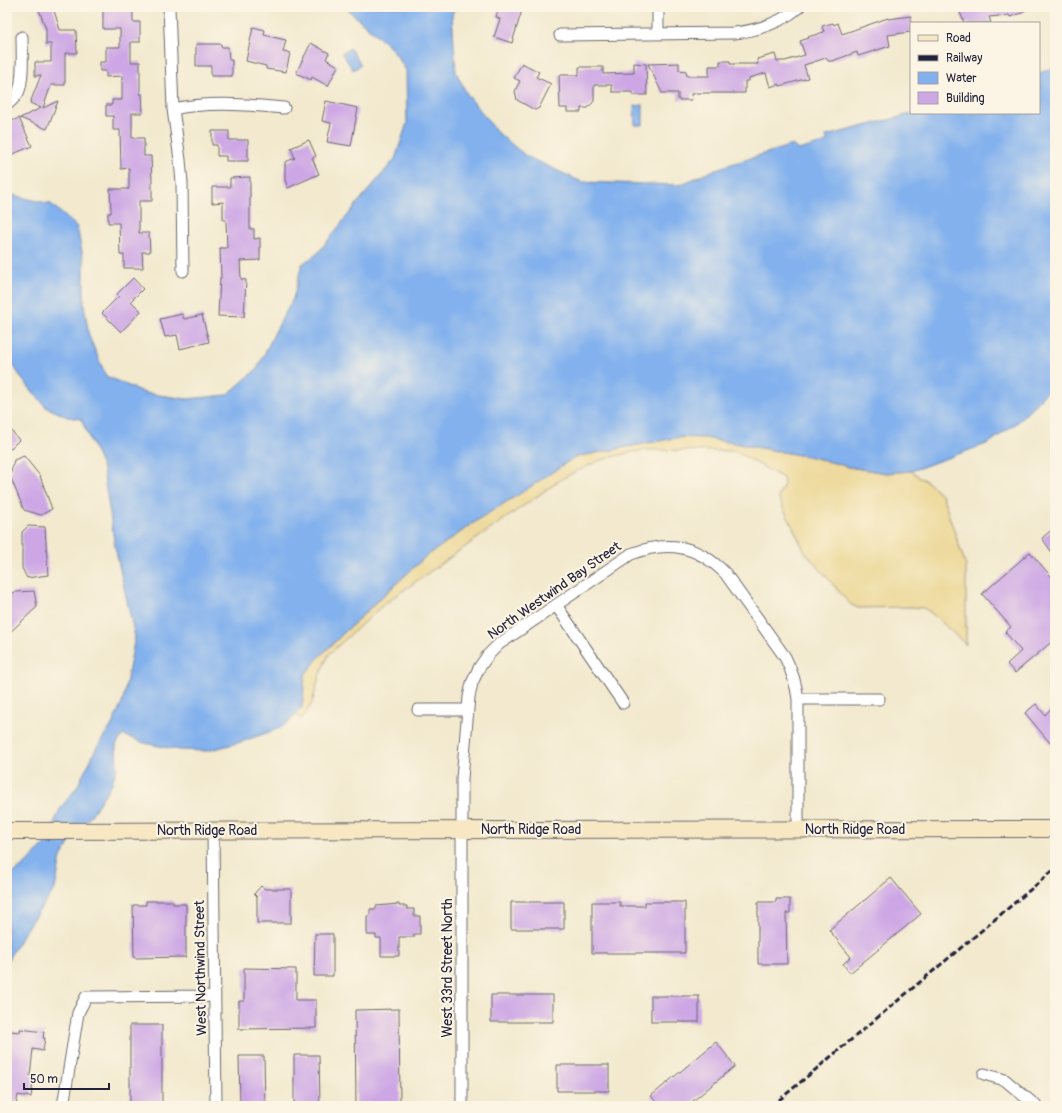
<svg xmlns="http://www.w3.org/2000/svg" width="1062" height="1113" viewBox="0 0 1062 1113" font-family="Pangolin,sans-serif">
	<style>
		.sand { fill: #eeda9e; stroke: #887e6c }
		.water { fill: #82b1ed; stroke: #526a94 }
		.building { fill: #cda7e5 }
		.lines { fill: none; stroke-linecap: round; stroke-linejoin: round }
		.minor-casing { stroke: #6b686e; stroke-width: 13 }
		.secondary-casing { stroke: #6b686e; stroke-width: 18 }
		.minor { stroke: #fff; stroke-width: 11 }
		.secondary { stroke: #f7e8c3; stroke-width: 16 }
		.rail { stroke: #22223b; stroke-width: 3; stroke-dasharray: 6 3; stroke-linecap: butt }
		.labels { text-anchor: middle; stroke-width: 4; stroke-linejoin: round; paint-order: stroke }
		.street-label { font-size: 14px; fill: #22223b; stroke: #fcf5e5 }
	</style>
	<rect width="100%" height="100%" fill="#fcf5e5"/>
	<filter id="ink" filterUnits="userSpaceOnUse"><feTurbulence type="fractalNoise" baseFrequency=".025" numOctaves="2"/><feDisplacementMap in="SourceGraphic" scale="8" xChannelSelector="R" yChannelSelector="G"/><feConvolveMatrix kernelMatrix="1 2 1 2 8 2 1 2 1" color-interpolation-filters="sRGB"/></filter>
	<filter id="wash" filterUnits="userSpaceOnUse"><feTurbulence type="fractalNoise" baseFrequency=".012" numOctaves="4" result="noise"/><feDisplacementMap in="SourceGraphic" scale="16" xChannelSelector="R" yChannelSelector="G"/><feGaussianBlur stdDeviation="0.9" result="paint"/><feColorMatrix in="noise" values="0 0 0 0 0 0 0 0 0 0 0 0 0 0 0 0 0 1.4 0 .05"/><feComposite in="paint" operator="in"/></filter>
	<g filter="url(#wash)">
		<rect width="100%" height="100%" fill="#f2e9ce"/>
		<path class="sand" d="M680,437L705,438L816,458L849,467L886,473L911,471L930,484L942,495L966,566V645L935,616L924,608L910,607L858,608L850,604L805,552L778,497L784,484L783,478L735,451L648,450L631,452L600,460L563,478L384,604L329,654L320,674L312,703L302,719L296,714L302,708L305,675L319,657L346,631L424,558L482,517L521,493L575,457Z"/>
		<path class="water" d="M345,7H455L452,15L456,72L467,94L497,132L526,156L582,182L679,185L719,168L792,145L798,150L827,142L826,136L915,113H1039V73L1055,68V383L1018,422L989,443L911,471L886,473L849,467L816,458L705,438L680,437L575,457L521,493L482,517L424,558L377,601L319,657L305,675L302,708L283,727L241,742L207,751L179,750L144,743L123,735L116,745L117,767L112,783L88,820L70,842L61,857L55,889L30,923L7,961V878L27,863L46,842L60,809L77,787L97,747L112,725L123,700L135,637L115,547L103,469L81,419L67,417L46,407L22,379L7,355V194L51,204L77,227L84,262V305L89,336L106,376L145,393L187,399L227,395L257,369L276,330L293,299L302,264L317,254L360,200L395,159L407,123L406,70L393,50Z
			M350,48L361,65L353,70L342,53Z
			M643,105V125H635L634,106Z"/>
		<g id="blocks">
			<path class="building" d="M38,7H53L60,30H76L77,53H65V85H51L43,108L58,101L47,129L20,118L41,108L30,103L41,75L35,76V62H51V44H46V29Z
				M103,7L133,8V22H140V42H131V62H140V94H142L143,113H132V138H144V156H151L152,182V201H139V233H149L150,252H142L143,268H124V255H120L119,223H108V213H111L110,189H129V168L121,169L120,130H113V116H106V105H112V100H122V76L106,77V71H100V62H106V47H120V29H103Z
				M499,7H515L522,10L512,43L494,37L500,19L496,17Z
				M975,7H1032L1022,12V13L1018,14L1010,17L1009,15L989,17L991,23H964L960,12Z
				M911,16V32L888,35L890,46L858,56L857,52L832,61H828L826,58L804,65L808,78L780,86L779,84L770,87L766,73L749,78V81H745V93H694V94H691L692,100H678V93H662L648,64L679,63V70L686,71L687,76H709V66H720V61H730V64H758L757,59L775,54L777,61H785L805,55L800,41L809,38L808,37L824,32L822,26L833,23L834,25L838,23L842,34L888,18V19Z
				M253,27L265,30L264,35L286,40L283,52L290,53L286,72L266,69V66L246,61Z
				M311,43L329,53L326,59L338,66L328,86L312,77L311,80L296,73Z
				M196,44H221V47H228L229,60H232V76H211V66H196Z
				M522,63L539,72L536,77L551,84L539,108L535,110L517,100L515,91L520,81L514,78Z
				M634,63L646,64L647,95H633V92H612V85H594V101L588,108H581V112H567V108H560L559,75H579V67H603V74L634,73Z
				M326,101L358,108L351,146L327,142L331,123L322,121Z
				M19,118L32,146L11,155L7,146V123Z
				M212,131H229V140H248V161H226V156H217V145H212Z
				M309,140L316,156L312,158L319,174L288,188L285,180V162L295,158L291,148Z
				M250,177V229H254V239L260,238V260L240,261L241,279L246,280L244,317L218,316L220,278H221L220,248H227L226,220H223V202L212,203V187H230V178Z
				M133,278L143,289L131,301L141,311L121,332L102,313L119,296L117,294Z
				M182,314L184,319L202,315L209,342L180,349L177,335L165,337L160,319Z
				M7,425L19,440L7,452Z
				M24,456L40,476L52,509L41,515L24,510L10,476L14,460Z
				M28,526L45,527L48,575L27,578L22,568V532Z
				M1055,527V557L1042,538Z
				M1030,552L1055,581V639L1015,673L1007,664L1021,651L1005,632L1011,627L982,594Z
				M34,591L37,607L7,635V596L15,592Z
				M1036,704L1045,715L1055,704V749L1025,713Z
				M891,878L921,914L850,973L843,964L851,957L829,930Z
				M261,886L265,889H291V923H257V897L254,894Z
				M776,899H790V913H786L787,964H758V902H776Z
				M146,901H173V904H186V957L134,958L133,905H146Z
				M511,902H564V929H511Z
				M592,902H620V906H645V902H685V953H592Z
				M399,904V906H407V909H414V916H420V934H414V937H399V956H381V938H376V935H367V916H370V909H376V906Z
				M315,934H333V976H314Z
				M244,968L296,969V1000H316V1028L239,1029V1001H244Z
				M491,995H553V1022H491Z
				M651,996H699V1022H651Z
				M399,1009L400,1106H356L355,1010Z
				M130,1025H162V1105L130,1106Z
				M20,1029L44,1032L43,1038H45L43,1051L33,1049L30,1076H34L31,1097L18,1095L16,1106H7V1041H9L11,1031L20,1032Z
				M716,1042L735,1066L687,1106H660L651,1096Z
				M294,1055H319L320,1106H294Z
				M239,1056H264L265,1106H240Z
				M557,1065H609V1091H557Z"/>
		</g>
	</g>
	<g filter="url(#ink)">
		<use href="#blocks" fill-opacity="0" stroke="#6b686e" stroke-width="1"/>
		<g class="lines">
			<defs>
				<path id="minor" d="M169,7L173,109C210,101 247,105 284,108
					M658,7V34
					M560,35L735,33C759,30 781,23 799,7
					M7,105C11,101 15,98 18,93C24,81 22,51 22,37
					M173,109L180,160L182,183L183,271
					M556,605L623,703
					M798,699H879
					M418,710H468
					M213,830L216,1106
					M984,1074L1005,1080L1036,1106
					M63,1106L78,1013L86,997L215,996
					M462,1106V779L469,697L472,683L479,668L488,655L499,644L631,554C668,540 697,545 725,573L785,657C792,671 796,683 798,699V828"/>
				<path id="secondary" d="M7,831L1055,829"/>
			</defs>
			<use href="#minor" class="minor-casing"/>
			<use href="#secondary" class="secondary-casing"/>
			<use href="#minor" class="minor"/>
			<use href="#secondary" class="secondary"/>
			<path class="rail" d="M772,1106L1055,869"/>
		</g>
	</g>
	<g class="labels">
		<g class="street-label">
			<text transform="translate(554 590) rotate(-35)" y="5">North Westwind Bay Street</text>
			<text x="531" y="834">North Ridge Road</text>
			<text x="855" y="834">North Ridge Road</text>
			<text x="207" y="835">North Ridge Road</text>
			<text transform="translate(200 968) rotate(-91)" y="5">West Northwind Street</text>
			<text transform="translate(447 968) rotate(-90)" y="5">West 33rd Street North</text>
		</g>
	</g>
	<rect width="1062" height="1113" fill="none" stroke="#fcf5e5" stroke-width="24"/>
	<rect x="910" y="22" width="130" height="92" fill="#fcf5e5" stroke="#a5a1a1"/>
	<rect x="918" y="35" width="20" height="6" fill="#f7e8c3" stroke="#a5a1a1"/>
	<text x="946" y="42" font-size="12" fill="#22223b">Road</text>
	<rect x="918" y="55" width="20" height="6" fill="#22223b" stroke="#a5a1a1"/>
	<text x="946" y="62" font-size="12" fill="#22223b">Railway</text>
	<rect x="918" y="72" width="20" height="12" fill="#82b1ed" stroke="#a5a1a1"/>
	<text x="946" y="82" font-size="12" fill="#22223b">Water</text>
	<rect x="918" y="92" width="20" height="12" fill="#cda7e5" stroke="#a5a1a1"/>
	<text x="946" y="102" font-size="12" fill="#22223b">Building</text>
	<path d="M24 1083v6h85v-6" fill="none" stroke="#22223b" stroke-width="2"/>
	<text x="30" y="1083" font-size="12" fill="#22223b" stroke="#fcf5e5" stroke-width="3" paint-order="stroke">50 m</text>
</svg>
